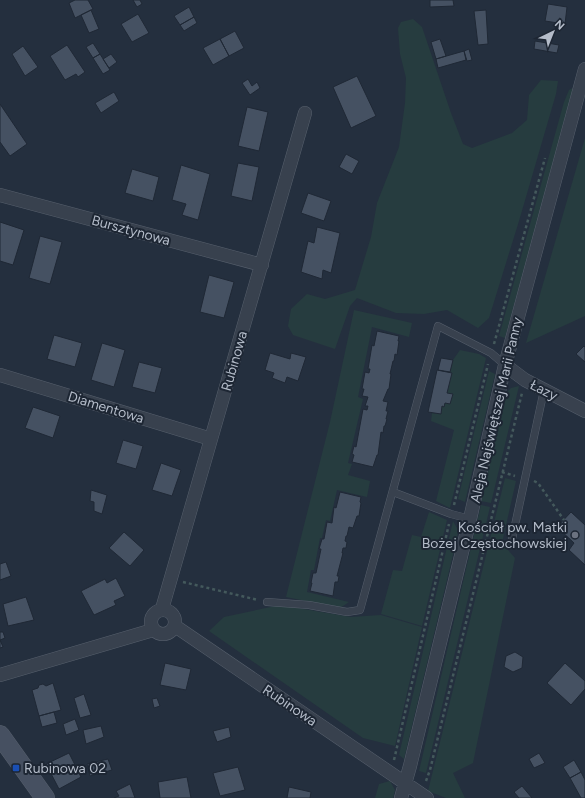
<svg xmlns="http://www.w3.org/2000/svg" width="585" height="798" viewBox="0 0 585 798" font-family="Figtree,sans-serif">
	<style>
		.green { fill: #263c3f }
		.building { fill: #455162; stroke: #1f2835 }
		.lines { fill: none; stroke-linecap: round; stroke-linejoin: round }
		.lane-casing { stroke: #565f6c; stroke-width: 8 }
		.street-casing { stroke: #565f6c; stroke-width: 14 }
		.secondary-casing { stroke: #565f6c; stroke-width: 20 }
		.path { stroke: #44595c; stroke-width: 2.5; stroke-dasharray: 3 3; stroke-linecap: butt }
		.lane { stroke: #38414e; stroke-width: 7 }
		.street { stroke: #38414e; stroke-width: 13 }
		.secondary { stroke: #465061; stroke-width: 19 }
		.worship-dot { fill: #6b7280; stroke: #1d2633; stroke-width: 1.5 }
		.transit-dot { fill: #1a4fb4; stroke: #1d2633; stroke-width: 1.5 }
		.labels { text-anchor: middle; stroke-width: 4; stroke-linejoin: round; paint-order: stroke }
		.street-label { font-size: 14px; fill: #b4bcc9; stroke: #1d2633 }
		.poi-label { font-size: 14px; fill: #b4bcc9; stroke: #1d2633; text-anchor: end }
	</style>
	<rect width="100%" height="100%" fill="#242f3e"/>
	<path class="green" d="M413,19L422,27L451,113L463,144L472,148L512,133L527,120L529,95L541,80L558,81L556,94L519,221L489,318L478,328L447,310L424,314L396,313L357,298L350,306L335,349L293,335L288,326L291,309L307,294L325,299L355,290L371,237L377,203L399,147L405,103L406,78L400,54L398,28L401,22Z
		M573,88L505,338L499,336L564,102L569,90Z
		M585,138V316L526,343Z
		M354,310L412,323L409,337L372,327L358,397L363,399L348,463L352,464L348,475L370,481L367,497L337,490L330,521L326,520L322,538H320L314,570H311L307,592L349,602L340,608L286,597L330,422Z
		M460,350L479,354L486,358L450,508L436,501L454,430L431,421L432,413L441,414L442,406H444L445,403L452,394L447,393L451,373L450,372L453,360Z
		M489,371L495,374L465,502L458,499Z
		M519,386L491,503L481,501L507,392L511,388Z
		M505,478L516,481L502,543L515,558L473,763L453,773L465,798H446L428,791Z
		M481,505L490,507L426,773L419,771Z
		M429,512L447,520L422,626L381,614L393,570L402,571L412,535L421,537Z
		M453,521L458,530L457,538L404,759L399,755Z
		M280,605L351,617L381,615L422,627L395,746L363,738L209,631L224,617Z
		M390,781L395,790L393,798H375L379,784Z"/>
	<path class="building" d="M75,0H88L93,9L75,18L69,3Z
		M133,0H140L142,4L137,7Z
		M430,0H453L454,6L430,7Z
		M548,4L567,7L565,24L545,21Z
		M189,7L194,17L180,25L174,16Z
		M91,10L99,29L89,33L81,15Z
		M486,10L488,44L478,45L474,11Z
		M138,14L149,33L132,42L121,24Z
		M194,17L197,23L184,31L180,25Z
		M235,31L244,48L229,56L220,39Z
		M220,39L229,56L213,65L203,48Z
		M440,39L446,56L436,59L431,42Z
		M535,41L559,45L557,53L534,49Z
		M93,43L100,54L93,58L86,47Z
		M67,45L85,72L78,77L76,74L65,80L50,56Z
		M23,46L38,67L25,76L12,54Z
		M469,49L472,60L467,61L464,51Z
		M464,51L466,60L438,68L436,59Z
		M100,54L110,70L103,74L93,58Z
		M111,54L117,62L109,68L103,59Z
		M357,76L376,116L351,128L333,87Z
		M248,79L252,86L257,82L260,88L250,95L242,83Z
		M114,92L119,101L101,113L95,103Z
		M0,104L27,144L10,156L0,142Z
		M247,107L268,112L259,151L238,146Z
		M346,154L359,161L352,174L339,167Z
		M238,163L259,167L252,201L231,196Z
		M181,165L210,174L198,220L182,215L186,204L172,200Z
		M132,169L159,177L153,201L125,193Z
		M308,193L331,201L324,221L301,213Z
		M0,222L24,230L13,265L0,261Z
		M317,227L340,233L331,273L323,270L322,279L301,272L308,241L314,243Z
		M40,236L62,242L50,284L29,278Z
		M209,275L234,282L224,318L200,312Z
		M377,331L399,336L398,341H399L397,355L395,354L394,361H393L390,374H391L389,389H388L383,401L388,402L386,411H388L386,419H387L385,426H384L383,433L381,432L378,455H377L373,467L352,462L354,455L352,454L354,446L356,447L363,409L367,410L368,406H365L368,397L362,396L364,389H362L365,372L369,373L370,369H368L372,345L374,346Z
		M54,335L82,343L75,367L47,359Z
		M102,343L125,350L114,387L91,380Z
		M584,346L585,347V362L576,354Z
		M270,353L290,359L291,353L306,357L298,381L287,377L285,383L272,378L274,373L265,370Z
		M441,358L453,360L450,372L438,370Z
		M139,362L162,368L155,393L132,387Z
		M437,370L452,373L447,393L453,394L450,404L445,403L444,407L442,406L441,414L428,412Z
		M33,407L60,416L53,438L25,428Z
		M123,440L143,446L136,469L116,463Z
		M161,463L181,470L172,496L152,490Z
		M91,490L107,495L102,514L94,511V502L90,501Z
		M340,492L361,497L360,502L361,503L359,516H357L353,528L349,527L347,536H346L345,541L347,542L346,548H343L342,553H343L337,576H339L338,582H335L333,596L310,591L312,583H311L313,573H316L321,549H319L322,539H324L327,522L332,523L334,507L336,508Z
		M571,512L585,525V565L569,550L574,543L557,527Z
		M124,532L144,550L130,566L109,548Z
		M6,562L11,576L0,580V564Z
		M116,578L125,596L114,601L116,605L94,615L81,591L105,579L107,583Z
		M26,597L34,620L8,626L3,604Z
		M0,632H3L5,638L0,640L3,647L0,648Z
		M515,652L523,657L522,668L513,672L504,667L506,656Z
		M165,663L191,669L186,690L160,685Z
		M565,663L585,681V689L571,705L547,683Z
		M53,683L61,710L39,716L32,690L38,688L39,685L43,684L46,686Z
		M84,694L91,715L80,718L74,698Z
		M157,698L160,706L154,708L152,699Z
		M54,712L57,723L42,727L39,716Z
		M75,719L79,730L66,735L63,724Z
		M101,726L104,737L86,744L83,730Z
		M229,727L231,737L217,742L213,731Z
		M69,753L81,777L59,789L46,764Z
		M539,753L545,763L534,768L529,759Z
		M108,759L112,770L90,776L87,764Z
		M574,760L581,772L570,778L563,767Z
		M238,767L245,790L220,796L213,773Z
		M581,772L585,780V798H581L570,778Z
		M187,777L191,798H160L158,782Z
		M130,784L135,798H114L119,796L116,791Z
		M522,786L532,798H519L514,792Z
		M289,787L311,792L310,798H287Z"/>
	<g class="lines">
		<defs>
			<path id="lane" d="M393,492L451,514L470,519
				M511,544L544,390
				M267,602L309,605L347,612L360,610L438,326L491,353L505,365"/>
			<path id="street" d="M0,195L262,265
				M505,365L525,380L585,411
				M0,375L211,439
				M162,609L305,113
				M151 622a12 12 0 1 1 24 0a12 12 0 1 1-24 0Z
				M175,626L427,798
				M0,675L153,630
				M401,798L410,766L470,519L505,365L585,69"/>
			<path id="secondary" d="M0,735L45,798"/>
		</defs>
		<use href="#lane" class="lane-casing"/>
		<use href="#street" class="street-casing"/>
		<use href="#secondary" class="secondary-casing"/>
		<path class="path" d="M494,344L545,158
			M502,472L515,476
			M534,481L538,483L564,520
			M454,505L488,364
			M183,582L258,600
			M394,760L449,524
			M426,781L430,770L522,393"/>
		<use href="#lane" class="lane"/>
		<use href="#street" class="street"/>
		<use href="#secondary" class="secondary"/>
	</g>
	<circle class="worship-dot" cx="575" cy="535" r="4"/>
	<rect class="transit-dot" x="12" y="764" width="8" height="8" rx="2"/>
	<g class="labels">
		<g class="street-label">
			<text transform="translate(131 230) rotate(15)" y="5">Bursztynowa</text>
			<text transform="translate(234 361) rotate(-74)" y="5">Rubinowa</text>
			<text transform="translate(544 390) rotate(27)" y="5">Łazy</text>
			<text transform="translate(106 407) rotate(17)" y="5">Diamentowa</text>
			<text transform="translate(496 410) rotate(-77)" y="5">Aleja Najświętszej Marii Panny</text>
			<text transform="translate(290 705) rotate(34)" y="5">Rubinowa</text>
		</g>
		<g class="poi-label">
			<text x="567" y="532">Kościół pw. Matki<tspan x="567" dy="16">Bożej Częstochowskiej</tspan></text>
			<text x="24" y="773" text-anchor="start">Rubinowa 02</text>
		</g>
	</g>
	<g transform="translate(553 32) rotate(43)" stroke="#1d2633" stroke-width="3" paint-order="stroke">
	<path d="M0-3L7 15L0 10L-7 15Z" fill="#b4bcc9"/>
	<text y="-6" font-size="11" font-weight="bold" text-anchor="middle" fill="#b4bcc9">N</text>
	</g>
</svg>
